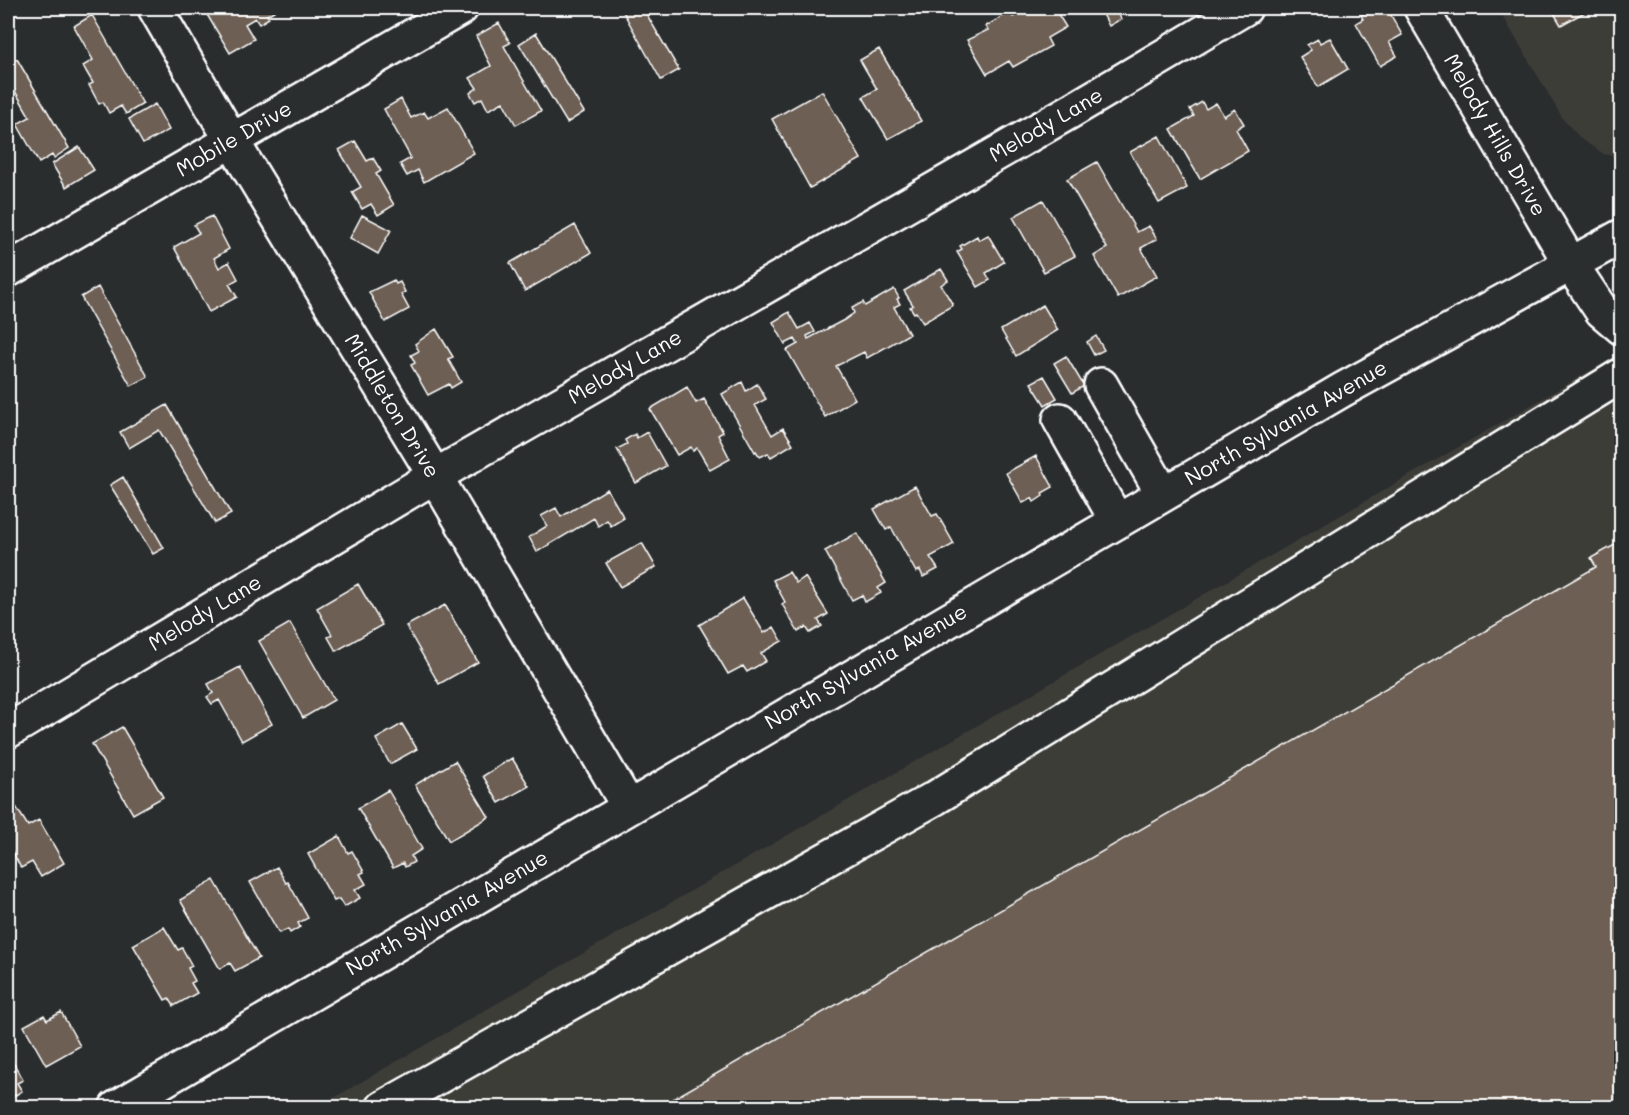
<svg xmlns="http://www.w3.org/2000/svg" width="1629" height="1115" viewBox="0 0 1629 1115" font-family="Mali,sans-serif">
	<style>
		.built { fill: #3e3c39 }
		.building { fill: #6d5e53; stroke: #fff; stroke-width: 1.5 }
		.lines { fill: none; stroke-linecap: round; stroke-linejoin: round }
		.minor-casing { stroke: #fff; stroke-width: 38 }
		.minor { stroke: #2a2d2e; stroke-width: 33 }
		.labels { text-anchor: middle; stroke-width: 6; stroke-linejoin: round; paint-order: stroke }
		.street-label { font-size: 21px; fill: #fff; stroke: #2a2d2e }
	</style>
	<rect width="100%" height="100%" fill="#2a2d2e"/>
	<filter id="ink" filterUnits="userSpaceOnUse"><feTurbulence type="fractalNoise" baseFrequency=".0167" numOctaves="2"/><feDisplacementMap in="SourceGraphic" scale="12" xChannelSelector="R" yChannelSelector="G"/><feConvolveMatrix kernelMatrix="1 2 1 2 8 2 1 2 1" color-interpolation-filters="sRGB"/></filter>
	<g filter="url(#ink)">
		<path class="built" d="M1498,8H1621V158L1604,154L1582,140L1563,119Z
			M1621,353V1107H318Z"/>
		<path class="building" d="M203,8H276L277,9L267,15L269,18L259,24L255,18L245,24L254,39L230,53Z
			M621,8H643L679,70L661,80Z
			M1029,8H1054L1066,27L1047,38L1051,46L1013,67L1009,61L987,74L967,40L988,30L986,26L1010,12L1013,17Z
			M1100,8H1115L1121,19L1109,26Z
			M1376,8L1377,10L1387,8L1402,35L1389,42L1397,56L1380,66L1356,23L1363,19L1361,15Z
			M1551,8H1592L1561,25Z
			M92,15L143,104L126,114L121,106L109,113L103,102L99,104L89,85L93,83L83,66L93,60L74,26Z
			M499,23L510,43L504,46L541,111L516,125L503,102L488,110L482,98L475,102L470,93L477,88L470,78L491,66L476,36Z
			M536,33L584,112L567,123L519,44Z
			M1330,38L1348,69L1318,87L1300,57L1311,50L1307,45L1318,39L1320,43Z
			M879,49L921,121L888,139L863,97L877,89L860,60Z
			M17,59L69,148L54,158L52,155L39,163L17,124L30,117L8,79V65Z
			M822,91L861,159L810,188L772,119Z
			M401,99L411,118L424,112L428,118L448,107L474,153L424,182L418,170L407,176L400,164L411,158L384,109Z
			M1202,102L1206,109L1216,103L1224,116L1235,109L1244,124L1236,129L1248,151L1200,179L1171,129L1194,116L1190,109Z
			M155,104L169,130L143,144L129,119Z
			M1159,136L1187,188L1159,203L1130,152Z
			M355,141L367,161L373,158L381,171L376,174L394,205L378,215L371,204L362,209L352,192L361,187L339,150Z
			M79,147L94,170L66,187L52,164Z
			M1097,162L1137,232L1149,226L1157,239L1141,248L1157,276L1118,298L1094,256L1107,248L1067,179Z
			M1043,200L1075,256L1044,272L1013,217Z
			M362,215L391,230L378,254L350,238Z
			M212,216L229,249L214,258L219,268L229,262L238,279L229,284L237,297L209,312L174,247L199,233L194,225Z
			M575,225L591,253L525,291L510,263Z
			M988,235L1004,262L986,273L990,280L978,287L957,252L962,249L960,246L977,236L979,240Z
			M941,269L948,280L941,285L953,305L923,323L916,312L914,313L910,307L913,305L904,291Z
			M394,280L396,284L400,282L405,292L401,294L409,309L385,322L369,292Z
			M98,287L148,377L131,386L81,297Z
			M894,289L899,298L897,299L900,304L894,307L909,334L867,358L864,352L836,366L855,399L825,417L787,350L798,344L795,339L785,344L773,322L789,312L799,329L810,323L815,332L807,336L808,339L844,320L854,313L852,308L863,302L865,306Z
			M1043,305L1058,330L1016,356L1001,330Z
			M436,329L453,357L448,359L461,382L451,388L449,384L428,395L411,365L415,363L411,355L419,351L415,344Z
			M1096,336L1104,350L1094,355L1087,342Z
			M1066,356L1084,386L1072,393L1054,363Z
			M1044,376L1057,398L1045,405L1031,383Z
			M742,382L746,391L757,384L766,399L755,405L772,435L783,428L793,444L771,457L768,453L760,457L756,451L755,452L722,394Z
			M687,387L696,403L704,399L723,432L718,435L730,459L710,470L697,448L693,451L691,447L677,455L650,409Z
			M167,405L231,514L215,523L159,430L129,448L120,432Z
			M647,432L666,466L636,483L617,449L627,444L625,440L635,434L637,438Z
			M1036,456L1053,487L1042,493L1043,496L1034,502L1032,498L1023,503L1006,473Z
			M123,477L164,548L153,554L110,485Z
			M915,486L932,516L937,514L954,544L930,557L938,569L923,577L920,570L916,572L891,527L886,530L874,509Z
			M607,489L624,518L611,526L607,520L598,526L594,518L537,552L529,537L547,526L541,516L556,508L561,517Z
			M857,533L886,583L878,588L881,593L865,602L862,595L852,600L825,551Z
			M1622,541V1108H657L1596,567L1591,558Z
			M642,543L656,567L620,587L606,563Z
			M789,572L796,583L805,577L828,614L818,620L822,626L810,633L806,627L798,632L782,604L785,602L773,580Z
			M358,584L382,625L336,651L328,637L332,635L317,608Z
			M743,598L764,633L774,627L782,641L761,653L766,661L747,672L743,666L728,674L699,625Z
			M445,605L478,662L439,684L406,626Z
			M290,623L334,700L303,718L259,641Z
			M240,667L272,724L242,741L219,700L212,704L207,697L213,693L208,684Z
			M402,724L417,749L390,764L376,739Z
			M122,727L163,797L133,814L92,744Z
			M512,758L529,786L499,803L483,776Z
			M455,761L489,817L449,841L415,785Z
			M388,790L422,849L411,856L414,862L405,867L403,863L393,868L358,808Z
			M11,799L28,826L39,820L64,863L41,877L32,862L21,868L12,851L8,853V801Z
			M339,836L348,853L352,851L364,872L360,874L366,884L355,890L360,898L344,907L339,899L334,901L308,854Z
			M277,867L286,883L288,882L308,918L298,923L300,927L290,933L288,929L279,933L250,882Z
			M214,880L259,958L235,971L230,963L220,969L180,900Z
			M164,927L178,950L182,948L192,966L188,968L195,981L191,983L197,993L174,1006L169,998L165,1000L133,945Z
			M61,1012L80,1046L46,1065L24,1026L44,1015L47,1020Z
			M8,1053L23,1080L17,1083L22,1091L8,1100Z"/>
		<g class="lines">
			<defs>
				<path id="minor" d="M155,8L232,141L435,476L628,806
					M1421,8L1570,263L1602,311L1622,328
					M8,270L461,8
					M1101,385L1163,494
					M1060,420L1117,521
					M8,731L435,476L1071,111L1245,8
					M116,1108L1342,390L1622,236
					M383,1108L935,798L1622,375"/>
			</defs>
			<use href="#minor" class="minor-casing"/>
			<use href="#minor" class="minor"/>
		</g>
	</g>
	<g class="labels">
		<g class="street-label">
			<text transform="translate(1046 125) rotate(-30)" y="7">Melody Lane</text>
			<text transform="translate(1495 135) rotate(60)" y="7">Melody Hills Drive</text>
			<text transform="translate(234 139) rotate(-30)" y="7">Mobile Drive</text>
			<text transform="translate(625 367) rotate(-30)" y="7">Melody Lane</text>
			<text transform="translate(392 406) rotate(59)" y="7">Middleton Drive</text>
			<text transform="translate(1286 423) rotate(-30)" y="7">North Sylvania Avenue</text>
			<text transform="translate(205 613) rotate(-31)" y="7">Melody Lane</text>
			<text transform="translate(866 667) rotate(-30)" y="7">North Sylvania Avenue</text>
			<text transform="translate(447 913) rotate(-30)" y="7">North Sylvania Avenue</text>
		</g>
	</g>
	<rect width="1629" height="1115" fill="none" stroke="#2a2d2e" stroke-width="30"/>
	<rect x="15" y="15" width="1599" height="1085" fill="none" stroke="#fff" stroke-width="2" filter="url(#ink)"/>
</svg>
